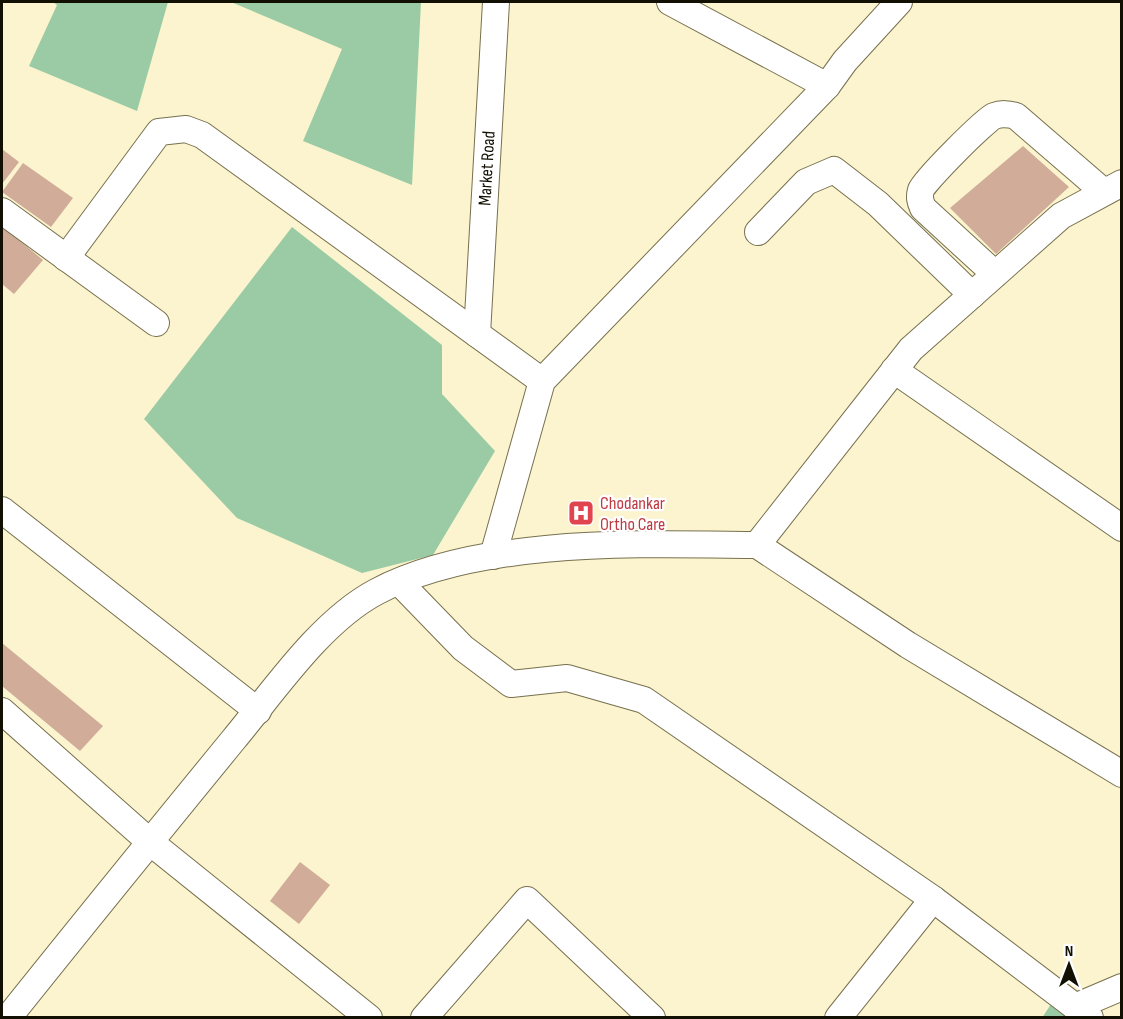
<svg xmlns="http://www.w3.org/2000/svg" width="1123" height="1019" viewBox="0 0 1123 1019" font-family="'Sofia Sans Condensed',sans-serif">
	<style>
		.forest { fill: #9acba4 }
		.building { fill: #d0ac99 }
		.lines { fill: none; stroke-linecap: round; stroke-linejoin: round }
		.minor-casing { stroke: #77704e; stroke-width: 28 }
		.minor { stroke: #fff; stroke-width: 26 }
		.labels { text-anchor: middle; stroke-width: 4.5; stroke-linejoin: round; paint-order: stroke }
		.street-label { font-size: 18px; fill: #120f03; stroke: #fff }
		.health-label { font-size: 18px; fill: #be3a42; stroke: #fff; text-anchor: start }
	</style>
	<rect width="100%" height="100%" fill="#fbf4ce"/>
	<path class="forest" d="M53,2H168L137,111L29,66L57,5Z
		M231,2H421L412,185L303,141L342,49Z
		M292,227L442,345V394L495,451L433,555L362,573L237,518L144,419Z
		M1053,1001L1077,1018H1042Z"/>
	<path class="building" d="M1023,146L1069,187L996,254L950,208Z
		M2,149L19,162L2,184Z
		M23,163L73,198L51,227L2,192Z
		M2,226L43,260L14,294L2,284Z
		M2,643L103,726L80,751L2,686Z
		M300,862L330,885L299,924L270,901Z"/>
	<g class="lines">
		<defs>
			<g id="minor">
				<path d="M670,2L827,86"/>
				<path d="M2,211L156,323"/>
				<path d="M758,232L806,182L834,170L878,204L972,295"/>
				<path d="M66,258L159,132L186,129L202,135L542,381"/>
				<path d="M995,274L923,208C920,201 919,197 921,190C924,181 985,120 994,116C1002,113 1008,114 1016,116L1104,192"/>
				<path id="s1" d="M477,334L496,2"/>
				<path d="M894,370L1122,528"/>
				<path d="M2,510L258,711"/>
				<path d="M757,545L908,645L1122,774"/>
				<path d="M493,556L542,381L827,86L845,61L899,2"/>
				<path d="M400,583L463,648L511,684L567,678L644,700L933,899L1090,1018"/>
				<path d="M2,711L150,842L369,1018"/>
				<path d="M1075,1007L1122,987"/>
				<path d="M8,1018C83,924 158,832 234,739C274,691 320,622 376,592C480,537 642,544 757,545L911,349L1061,216L1122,183"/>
				<path d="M424,1018L527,900L652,1018"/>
				<path d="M838,1018L933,899"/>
			</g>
		</defs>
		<use href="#minor" class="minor-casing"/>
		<use href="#minor" class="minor"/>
	</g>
	<defs>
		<symbol id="hospital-square" viewBox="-11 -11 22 22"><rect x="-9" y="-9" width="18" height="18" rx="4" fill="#e0444e" stroke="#fff"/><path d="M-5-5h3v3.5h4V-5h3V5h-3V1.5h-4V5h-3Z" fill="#fff"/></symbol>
	</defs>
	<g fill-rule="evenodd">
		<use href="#hospital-square" x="566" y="498" width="30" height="30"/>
	</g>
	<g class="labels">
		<g class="street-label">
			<text dy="6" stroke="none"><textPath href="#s1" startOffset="166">Market Road</textPath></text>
		</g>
		<g class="health-label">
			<text x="600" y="509">Chodankar<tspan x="600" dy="21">Ortho Care</tspan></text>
		</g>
	</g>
	<rect width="1123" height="1019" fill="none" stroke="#120f03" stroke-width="6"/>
	<g transform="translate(1069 965)" stroke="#ffffff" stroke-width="4.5" paint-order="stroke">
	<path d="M0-4.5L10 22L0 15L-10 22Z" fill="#120f03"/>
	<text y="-9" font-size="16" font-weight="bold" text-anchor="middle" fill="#120f03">N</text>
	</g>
</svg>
